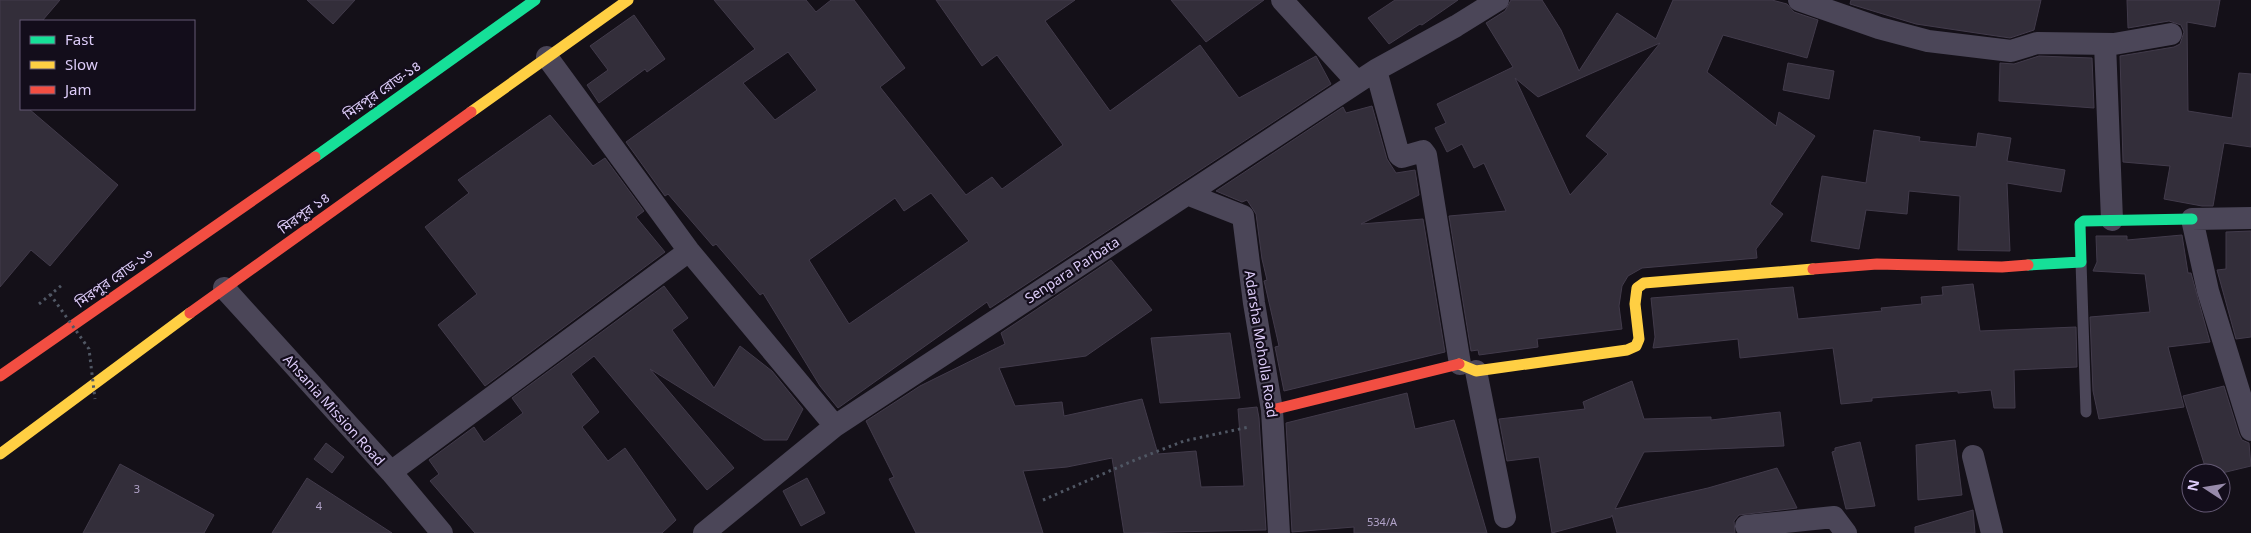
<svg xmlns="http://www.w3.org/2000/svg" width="2251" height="533" viewBox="0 0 2251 533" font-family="'Noto Sans','Noto Sans Bengali',sans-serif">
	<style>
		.building { fill: #332e3a; stroke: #423b4b; fill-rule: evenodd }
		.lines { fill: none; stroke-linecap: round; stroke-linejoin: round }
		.path { stroke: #505764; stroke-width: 3; stroke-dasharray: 2.5 4; stroke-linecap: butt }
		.lane { stroke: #4b4658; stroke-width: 11 }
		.street { stroke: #4b4658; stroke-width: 22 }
		.fast { stroke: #16e098; stroke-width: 11 }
		.slow { stroke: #ffcf43; stroke-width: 11 }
		.jam { stroke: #f24e42; stroke-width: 11 }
		.path-bridge { stroke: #505764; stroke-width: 3; stroke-dasharray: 2.5 4; stroke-linecap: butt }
		.labels { text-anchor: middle; stroke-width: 4.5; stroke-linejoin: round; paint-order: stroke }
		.number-label { font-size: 11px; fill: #b2a4c9 }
		.street-label { font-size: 14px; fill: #ddccf9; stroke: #130d1b }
	</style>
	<rect width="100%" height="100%" fill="#141018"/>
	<path class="building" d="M0,0H60L42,21H21V109H29L118,185L50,266L31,250L0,287Z
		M307,0H355L333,24Z
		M714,0H806L816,12L831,0H854L905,68L880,87L966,195L992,177L1002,189L1063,145L997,55L982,66L936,0H1075L1045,21L1110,111L1200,45L1239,98L1316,56L1331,84L990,308L987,302L838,408L820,386L763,293L760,295L716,244L713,246L668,194L665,196L626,142L755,49ZM788,52L817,90L775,120L743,83ZM931,193L969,241L849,324L809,260L895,198L904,211Z
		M1171,0H1264L1206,42Z
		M1395,0H1458L1422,25L1420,24L1389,44L1368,18Z
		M1511,0H1542L1561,30L1579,71L1617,13L1656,39L1673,0H1772L1787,4L1794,12L1818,20L1807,58L1723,35L1707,72L1776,126L1779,112L1815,136L1770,204L1783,214L1756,249L1757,258L1642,268L1628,276L1622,286L1619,306L1622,329L1537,339L1538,347L1479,355L1478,350L1471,351L1449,216L1506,211L1484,163L1474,168L1462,144L1447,152L1435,128L1446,123L1437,104L1513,67L1486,23L1505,11ZM1660,43L1586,136L1608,154L1570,195L1515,78L1538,97Z
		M1851,0H2041L2034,30L2010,38L1916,24L1850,4Z
		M2127,0H2220L2215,27L2187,22L2188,111L2232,118L2239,73L2251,74V147L2224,143L2213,206H2202L2164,199L2170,166L2123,162L2120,56L2174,47L2180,44L2184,32L2181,25L2169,21L2128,28Z
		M634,15L665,59L647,72L645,69L599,103L587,85L608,70L590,46Z
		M2039,56L2092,58L2094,108L1999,101L2000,63L2014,64Z
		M1788,63L1834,71L1829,99L1783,90Z
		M1372,106L1387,159L1396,173L1415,170L1419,195L1361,224L1423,219L1445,352L1284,391L1275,347L1279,346L1265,285L1264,281L1267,280L1262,259L1256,214L1247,200L1242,202L1216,191L1343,107L1346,113Z
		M550,115L593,166L605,158L644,211L636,217L665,252L485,386L438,325L477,294L425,227L469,193L458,180Z
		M1874,130L1920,137L1919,141L1976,147L1978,133L2011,138L2007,161L2065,170L2061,192L2007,183L2010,251L1958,250L1960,196L1909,191L1907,214L1866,210L1859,249L1811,241L1822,176L1866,183Z
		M2251,231V337L2236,339L2217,270L2226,269V232Z
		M2182,235L2188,273H2191L2210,342L2168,347L2184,407L2099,419L2093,391L2090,317L2150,312L2145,274L2093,271L2097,262L2096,236H2127V240Z
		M1111,260L1152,310L1086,356L999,368L1015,406L1062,402L1064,416L1142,399L1158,454L1196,451L1201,487L1244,486L1238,409L1257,407L1259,418L1266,530L1124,533L1112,458L1067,467L1023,471L1043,533H916L889,479L894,477L866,421L920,386L1005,344L1001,333Z
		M1973,284L1980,331L2076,327L2077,367L2014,370L2015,408H1994L1991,390L1958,393V391L1872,398V401L1841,404L1833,348L1740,358L1738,339L1653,348L1655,337L1651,298L1793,287L1798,319L1882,311L1881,308L1922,304L1921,297L1943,295L1942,287Z
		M664,286L688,318L672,330L714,388L740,346L772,371L803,409L787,440H764L650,369L734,468L707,490L594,356L571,374L599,412L582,427L608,461L625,448L676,520L662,533H475L430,481L439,474L429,460L474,427L484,442L523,413L512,398Z
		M1230,333L1240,398L1160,403L1151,338Z
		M1632,381L1644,419L1711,417V420L1780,412L1784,446L1644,452L1615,509L1708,488L1777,468L1797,508L1739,515L1734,521L1735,533H1617L1612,515L1611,517L1552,533L1539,457L1507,461L1499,419L1585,409L1583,402Z
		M2224,386L2239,434L2242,440L2249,443L2251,466L2222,473H2207L2183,396Z
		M1407,393L1415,429L1454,420L1487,533H1354V527L1292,532L1286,423Z
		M1955,440L1962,495L1918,500L1916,445Z
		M1860,442L1875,506L1846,509L1832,452L1835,451V448Z
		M326,443L344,457L332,473L314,459Z
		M120,464L214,515L204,533H83Z
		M307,478L392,533H272Z
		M807,478L825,513L801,526L783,491Z
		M1973,510L1975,533H1915V527Z"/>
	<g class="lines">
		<path class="path" d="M39,304L62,285
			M1043,500L1135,460L1184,441L1249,427"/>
		<path class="lane" d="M2081,262L2086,412"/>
		<path class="street" d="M1282,0L1357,82
			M1799,0L1879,28L1928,41L2011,51L2037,43L2114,44L2171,34
			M2105,44L2112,220
			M547,57L689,251L835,426
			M1376,70L1399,155L1402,157L1423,151L1426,155L1460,364
			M1187,194L1243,216L1254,303L1272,410L1279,533
			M2251,218L2192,219L2208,291L2251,430
			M224,288L391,472L442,533
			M1476,371L1505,517
			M1973,456L1992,533
			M391,472L689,251
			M1746,526L1834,517L1846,533
			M704,533L835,426L1376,70L1456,26L1498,0"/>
		<path class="fast" d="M315,157L535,0
			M2028,265L2081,262L2080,224L2084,221L2192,219"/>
		<path class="slow" d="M471,112L628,0
			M1459,364L1476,371L1627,350L1636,346L1639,339L1635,304L1637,288L1644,283L1813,269
			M0,454L190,313"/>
		<path class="jam" d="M1813,269L1877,264L2002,267L2028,265
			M190,313L471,112
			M0,376L315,157
			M1272,410L1459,364"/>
		<path class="path-bridge" d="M50,294L89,349L95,399"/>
	</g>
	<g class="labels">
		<g class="number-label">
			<text x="137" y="493">3</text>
			<text x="319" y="510">4</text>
			<text x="1382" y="526">534/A</text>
		</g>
		<g class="street-label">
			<text transform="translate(382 90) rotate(-35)" y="5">মিরপুর রোড-১৪</text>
			<text transform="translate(304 213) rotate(-36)" y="5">মিরপুর ১৪</text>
			<text transform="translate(1072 270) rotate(-33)" y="5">Senpara Parbata</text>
			<text transform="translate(114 278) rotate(-35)" y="5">মিরপুর রোড-১৩</text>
			<text transform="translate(1261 344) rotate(81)" y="5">Adarsha Moholla Road</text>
			<text transform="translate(334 410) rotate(48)" y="5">Ahsania Mission Road</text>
		</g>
	</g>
	<rect x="20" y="20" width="175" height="90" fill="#130d1b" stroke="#645974"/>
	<rect x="30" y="36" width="25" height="8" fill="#16e098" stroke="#645974"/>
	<text x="65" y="45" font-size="15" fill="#ddccf9">Fast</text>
	<rect x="30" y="61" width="25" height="8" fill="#ffcf43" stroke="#645974"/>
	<text x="65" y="70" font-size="15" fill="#ddccf9">Slow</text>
	<rect x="30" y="86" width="25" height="8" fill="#f24e42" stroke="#645974"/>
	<text x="65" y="95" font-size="15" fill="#ddccf9">Jam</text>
	<g transform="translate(2206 488) rotate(282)"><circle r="24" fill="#130d1b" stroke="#645974"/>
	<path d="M0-4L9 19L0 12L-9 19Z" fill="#978aaa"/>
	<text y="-8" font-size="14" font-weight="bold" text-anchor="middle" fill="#ddccf9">N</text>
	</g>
</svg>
